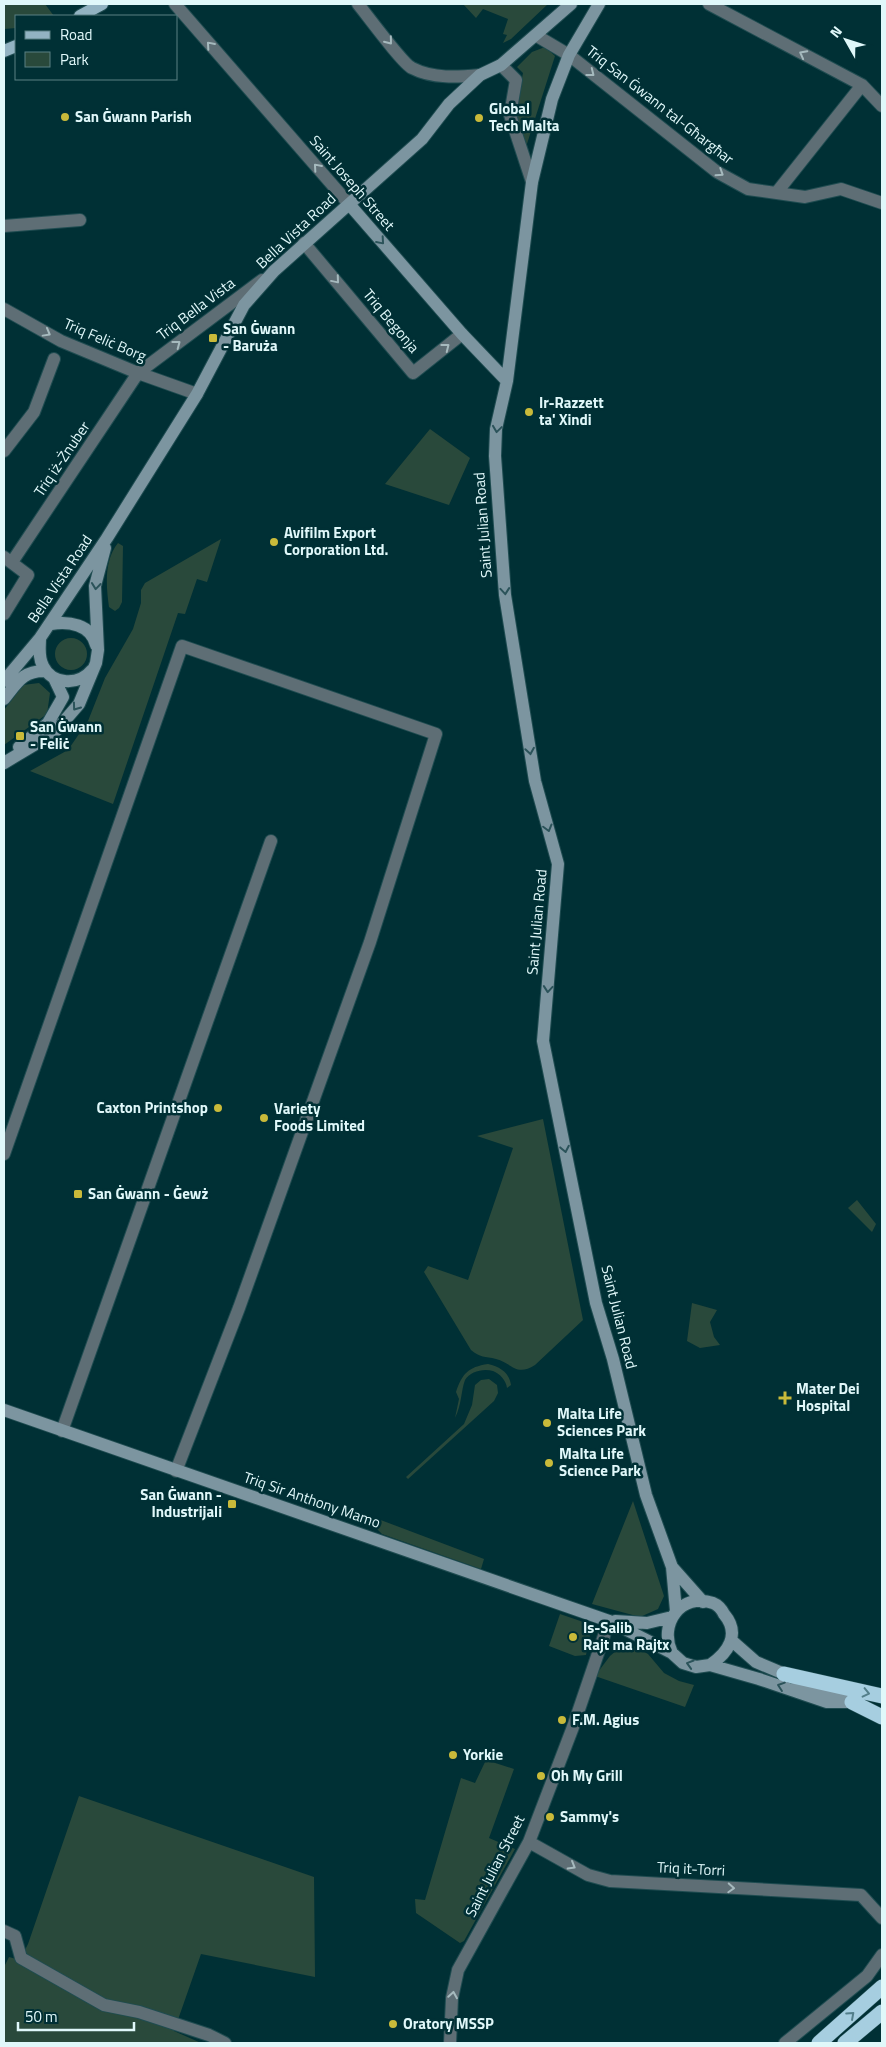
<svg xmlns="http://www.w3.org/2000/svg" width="886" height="2047" viewBox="0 0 886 2047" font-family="'Titillium Web',sans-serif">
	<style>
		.green { fill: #29493b }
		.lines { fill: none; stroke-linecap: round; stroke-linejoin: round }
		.street-casing { stroke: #1f4c51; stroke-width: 14 }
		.secondary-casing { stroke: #1f4c51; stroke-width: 14 }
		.primary-casing { stroke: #1f4c51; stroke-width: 14 }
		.highway-casing { stroke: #1f4c51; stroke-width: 16 }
		.street { stroke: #5e6e75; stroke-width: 12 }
		.secondary { stroke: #7c95a0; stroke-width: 12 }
		.primary { stroke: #92b3c2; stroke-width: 12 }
		.highway { stroke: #a6cee0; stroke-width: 15 }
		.oneway { stroke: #a6babe }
		.oneway2 { stroke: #2b535a }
		.oneway3 { stroke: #537f8a }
		.poi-dot { fill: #c9ba3a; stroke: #003035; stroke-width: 2 }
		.labels { text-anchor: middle; stroke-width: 5; stroke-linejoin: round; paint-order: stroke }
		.street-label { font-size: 15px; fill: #e0f8fa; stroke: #003035 }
		.poi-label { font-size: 15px; font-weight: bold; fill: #e0f8fa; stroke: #003035; text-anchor: start }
	</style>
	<rect width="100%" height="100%" fill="#003035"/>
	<path class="green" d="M4,4H45L54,16H16V28L4,29Z
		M463,4H548L511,39L503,43L507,35L503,34L508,19L483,9L476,18Z
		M545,47L555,56L526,147L515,113L523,73L517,67L532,52Z
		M430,429L470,458L449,505L385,484Z
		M221,539L207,582L197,579L185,614L178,613L113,804L30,771L68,750L88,721L105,678L133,629L141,603V590L145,583Z
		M118,543L123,546L122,602L119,608L115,611L109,607C106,586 104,560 118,543Z
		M55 654a16 16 0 1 1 32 0a16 16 0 1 1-32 0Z
		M39,683L50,693L47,714L4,745V710L23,685Z
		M543,1119L583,1320L535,1365C516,1377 512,1363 496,1359C485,1356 480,1358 471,1350L424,1272L428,1266L468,1280L513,1148L477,1136Z
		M857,1200L876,1224L872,1232L848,1208Z
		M692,1303L717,1310L710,1322L714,1337L720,1345L700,1348L687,1341Z
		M488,1364C500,1367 509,1372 511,1385L507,1388C506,1380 500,1374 493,1371C484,1368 470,1371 465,1380C461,1390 462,1404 455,1418L459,1399L456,1392C462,1374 468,1367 488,1364Z
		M489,1379L497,1385L498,1393L494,1401L408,1479L406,1477L464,1424L472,1405L475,1385L481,1380Z
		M633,1501L664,1596L658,1609L640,1617L592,1604Z
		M378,1519L484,1559L481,1569L382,1534L374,1526Z
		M560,1614L592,1625L586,1655L575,1656L549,1646Z
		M623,1645H632L648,1654L664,1673L679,1681L694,1685L685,1707L595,1676L610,1656Z
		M486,1760L514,1769L489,1838L515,1849L464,1941L460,1943L416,1913L415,1899L425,1900L461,1778L475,1783Z
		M79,1796L314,1877L315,1977L201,1954L174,2031L201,2043H4V1967L9,1957L20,1960L28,1944Z"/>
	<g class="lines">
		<defs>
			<path id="street" d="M175,4L349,204
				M358,4C367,15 403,64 412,68C433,79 458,77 480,75
				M709,4L862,85L882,106
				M537,36L569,55L717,172L748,189L805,197L841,189L882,203
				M501,65L516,80L510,115L532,182
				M777,192L862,85
				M4,226L80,220
				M304,243L413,373L462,334
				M4,309L61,341L138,373L197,394
				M4,451L34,412L54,359
				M4,557L28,575L4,614
				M12,562L138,373L262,280
				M4,1154L182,646L436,734L370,942L239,1308L176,1471
				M62,1431L271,841
				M529,1842L588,1875L610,1881L861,1895L882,1918
				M4,1931L15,1936L21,1958L104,2005L139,2012L209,2035L225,2043
				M450,2043L452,1998L458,1970L529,1842L573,1727L609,1621
				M785,2043L867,1976L882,1955"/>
			<path id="secondary" d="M599,4L569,55L552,99L532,182L507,381L496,429L495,456L505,595L535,781L558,864L543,1041L596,1303L613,1359L646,1495L672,1567L676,1611
				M349,204L462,334L507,381
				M51,624C68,621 91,624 96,645
				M40,638C40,648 38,657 43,666C52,685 79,686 92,670
				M4,681L40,638L107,538L197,394L244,305L274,271L422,139L449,104L480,75L501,65L571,4
				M4,699C17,683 23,670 46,671
				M19,747L48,723L63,697L54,678
				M4,763L54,733L79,704L96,663L98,650L95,586L105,548
				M4,1410L609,1621L672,1653L683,1663L696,1667L710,1665L759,1679L827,1702H852
				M672,1567L703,1602
				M615,1621L647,1623L672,1617
				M731,1640L756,1662L846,1700
				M672,1653C658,1624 681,1592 713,1603C718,1605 722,1610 724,1614C741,1634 728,1653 710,1665"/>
			<path id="primary" d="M80,16L102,4
				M4,51L16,46"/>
			<path id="highway" d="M784,1674L882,1696
				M852,1702L882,1717
				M819,2043L882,1987
				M845,2043L882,2012"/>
		</defs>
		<use href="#street" class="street-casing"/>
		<use href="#secondary" class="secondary-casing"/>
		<use href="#primary" class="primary-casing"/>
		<use href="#highway" class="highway-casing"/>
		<use href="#street" class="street"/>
		<use href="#secondary" class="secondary"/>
		<use href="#primary" class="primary"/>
		<use href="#highway" class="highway"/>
	</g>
	<defs><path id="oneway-chevron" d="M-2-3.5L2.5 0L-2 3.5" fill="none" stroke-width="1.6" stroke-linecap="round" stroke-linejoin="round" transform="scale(1.25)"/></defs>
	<g class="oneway">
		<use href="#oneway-chevron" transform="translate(389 41) rotate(51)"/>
		<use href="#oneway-chevron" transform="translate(210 45) rotate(-131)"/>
		<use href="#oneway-chevron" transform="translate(803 54) rotate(-152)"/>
		<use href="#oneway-chevron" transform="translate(591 73) rotate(38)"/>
		<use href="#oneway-chevron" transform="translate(317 167) rotate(-131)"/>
		<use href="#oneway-chevron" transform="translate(720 173) rotate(33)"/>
		<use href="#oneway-chevron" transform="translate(336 280) rotate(50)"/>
		<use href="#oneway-chevron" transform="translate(47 333) rotate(29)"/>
		<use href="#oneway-chevron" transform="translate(177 344) rotate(-37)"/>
		<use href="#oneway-chevron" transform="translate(446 347) rotate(-38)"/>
		<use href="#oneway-chevron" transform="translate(572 1866) rotate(30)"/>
		<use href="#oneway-chevron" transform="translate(731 1888) rotate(3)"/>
		<use href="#oneway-chevron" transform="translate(453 1995) rotate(-81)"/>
	</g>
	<g class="oneway2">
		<use href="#oneway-chevron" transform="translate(381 241) rotate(49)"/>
		<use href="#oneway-chevron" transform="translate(497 429) rotate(98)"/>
		<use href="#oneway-chevron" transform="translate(96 586) rotate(96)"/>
		<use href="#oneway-chevron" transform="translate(505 591) rotate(85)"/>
		<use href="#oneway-chevron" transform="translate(76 707) rotate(126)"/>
		<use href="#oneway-chevron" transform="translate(530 751) rotate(81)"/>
		<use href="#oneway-chevron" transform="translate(548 828) rotate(75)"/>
		<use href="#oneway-chevron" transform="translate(548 989) rotate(95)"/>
		<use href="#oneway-chevron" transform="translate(565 1149) rotate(79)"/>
		<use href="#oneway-chevron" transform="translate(690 1664) rotate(-163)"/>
		<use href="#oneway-chevron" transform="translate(781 1686) rotate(-161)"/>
	</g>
	<g class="oneway3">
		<use href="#oneway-chevron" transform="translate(866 1693) rotate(13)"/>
		<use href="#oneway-chevron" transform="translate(851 2015) rotate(-42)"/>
	</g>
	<g class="poi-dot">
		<circle cx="65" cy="117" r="5"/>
		<circle cx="479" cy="118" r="5"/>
		<rect x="208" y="333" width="10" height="10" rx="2.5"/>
		<circle cx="529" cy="412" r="5"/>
		<circle cx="274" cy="542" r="5"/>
		<rect x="15" y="731" width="10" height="10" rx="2.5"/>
		<circle cx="218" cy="1108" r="5"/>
		<circle cx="264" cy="1118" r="5"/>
		<rect x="73" y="1189" width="10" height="10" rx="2.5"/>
		<path d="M782.5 1390.5h5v5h5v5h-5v5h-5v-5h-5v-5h5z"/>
		<circle cx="547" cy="1423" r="5"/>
		<circle cx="549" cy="1463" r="5"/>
		<rect x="227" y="1499" width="10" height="10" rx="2.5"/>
		<circle cx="573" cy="1637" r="5"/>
		<circle cx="562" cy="1720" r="5"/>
		<circle cx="453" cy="1755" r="5"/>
		<circle cx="541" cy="1776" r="5"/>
		<circle cx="550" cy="1817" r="5"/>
		<circle cx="393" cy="2024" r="5"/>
	</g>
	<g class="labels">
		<g class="street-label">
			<text transform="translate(660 105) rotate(38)" y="5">Triq San Ġwann tal-Għargħar</text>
			<text transform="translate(352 183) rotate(49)" y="5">Saint Joseph Street</text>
			<text transform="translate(296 231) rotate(-43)" y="5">Bella Vista Road</text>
			<text transform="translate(196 309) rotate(-37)" y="5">Triq Bella Vista</text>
			<text transform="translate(391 321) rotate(50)" y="5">Triq Begonja</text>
			<text transform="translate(105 340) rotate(23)" y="5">Triq Feliċ Borg</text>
			<text transform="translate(62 459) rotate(-56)" y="5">Triq iż-Żnuber</text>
			<text transform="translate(483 525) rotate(-94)" y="5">Saint Julian Road</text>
			<text transform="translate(60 579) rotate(-56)" y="5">Bella Vista Road</text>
			<text transform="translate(537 922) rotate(-85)" y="5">Saint Julian Road</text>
			<text transform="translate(619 1317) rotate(76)" y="5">Saint Julian Road</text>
			<text transform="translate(312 1500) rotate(19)" y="5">Triq Sir Anthony Mamo</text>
			<text transform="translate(495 1866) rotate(-63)" y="5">Saint Julian Street</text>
			<text transform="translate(691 1869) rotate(3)" y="5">Triq it-Torri</text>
		</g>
		<g class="poi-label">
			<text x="489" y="114">Global<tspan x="489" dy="17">Tech Malta</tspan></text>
			<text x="75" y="122">San Ġwann Parish</text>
			<text x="223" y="334">San Ġwann<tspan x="223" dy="17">- Baruża</tspan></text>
			<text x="539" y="408">Ir-Razzett<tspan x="539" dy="17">ta' Xindi</tspan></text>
			<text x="284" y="538">Avifilm Export<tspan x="284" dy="17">Corporation Ltd.</tspan></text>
			<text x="30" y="732">San Ġwann<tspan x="30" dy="17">- Feliċ</tspan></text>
			<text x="208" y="1113" text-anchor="end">Caxton Printshop</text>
			<text x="274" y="1114">Variety<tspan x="274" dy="17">Foods Limited</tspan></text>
			<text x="88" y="1199">San Ġwann - Ġewż</text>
			<text x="796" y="1394">Mater Dei<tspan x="796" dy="17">Hospital</tspan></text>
			<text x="557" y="1419">Malta Life<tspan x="557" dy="17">Sciences Park</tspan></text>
			<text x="559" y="1459">Malta Life<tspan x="559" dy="17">Science Park</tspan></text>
			<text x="222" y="1500" text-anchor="end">San Ġwann -<tspan x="222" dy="17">Industrijali</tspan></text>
			<text x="583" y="1633">Is-Salib<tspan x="583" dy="17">Rajt ma Rajtx</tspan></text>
			<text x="572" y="1725">F.M. Agius</text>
			<text x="463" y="1760">Yorkie</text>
			<text x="551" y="1781">Oh My Grill</text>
			<text x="560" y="1822">Sammy's</text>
			<text x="403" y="2029">Oratory MSSP</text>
		</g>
	</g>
	<rect width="886" height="2047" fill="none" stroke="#e0f8fa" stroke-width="10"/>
	<rect x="15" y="15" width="162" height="65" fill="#003035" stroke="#5a8084"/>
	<rect x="25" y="31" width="25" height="8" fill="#92b3c2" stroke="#5a8084"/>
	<text x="60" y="40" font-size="15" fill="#e0f8fa">Road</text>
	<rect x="25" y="52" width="25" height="15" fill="#29493b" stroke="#5a8084"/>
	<text x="60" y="65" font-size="15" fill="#e0f8fa">Park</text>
	<g transform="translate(846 40) rotate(309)" stroke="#003035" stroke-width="4" paint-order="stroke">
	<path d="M0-4L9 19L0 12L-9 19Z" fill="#e0f8fa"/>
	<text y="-8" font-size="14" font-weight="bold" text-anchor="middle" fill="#e0f8fa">N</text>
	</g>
	<path d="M18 2022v8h116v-8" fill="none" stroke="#e0f8fa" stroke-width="2.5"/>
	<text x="25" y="2022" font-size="15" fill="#e0f8fa" stroke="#003035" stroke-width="4" paint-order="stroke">50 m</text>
</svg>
